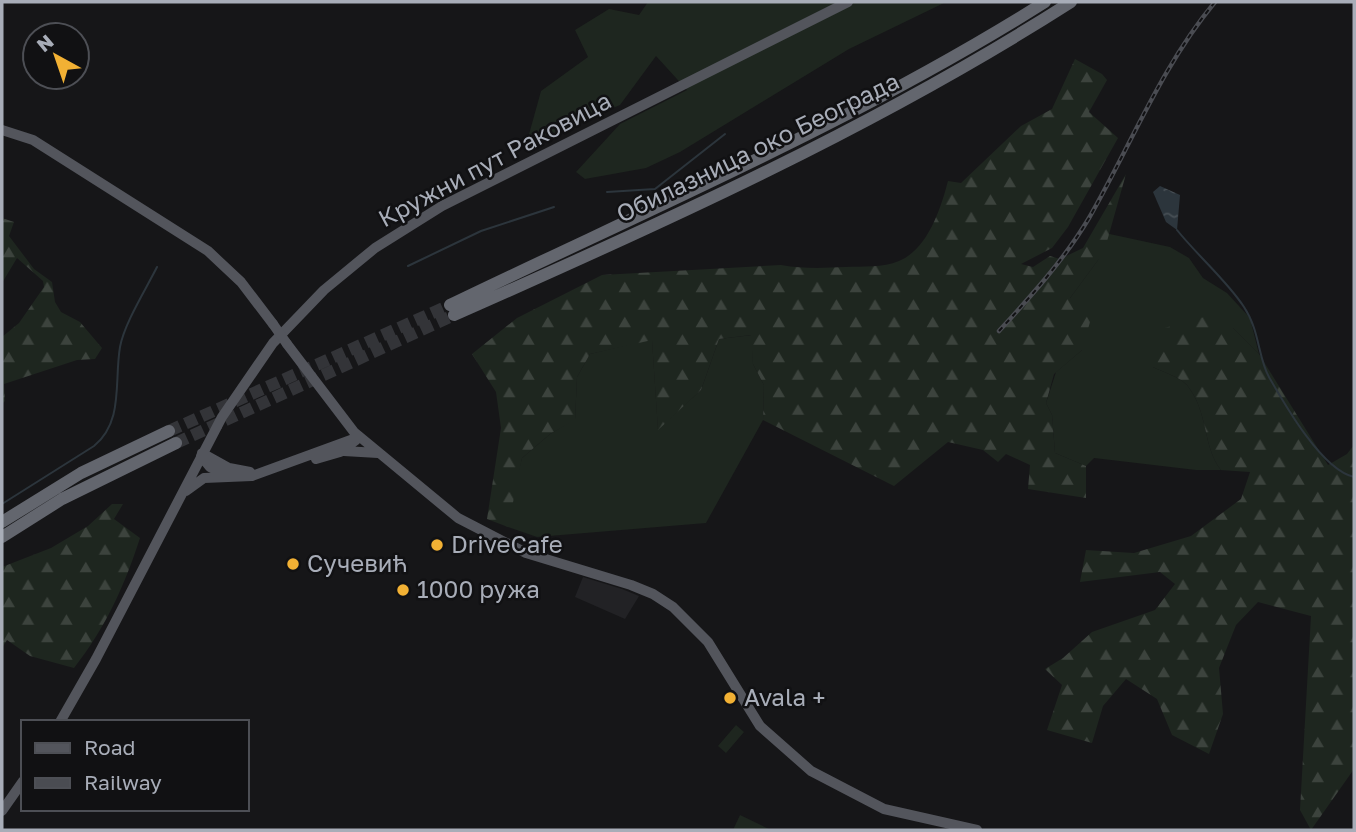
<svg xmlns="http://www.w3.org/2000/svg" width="1356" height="832" viewBox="0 0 1356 832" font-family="'Golos Text',sans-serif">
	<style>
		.built { fill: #222225 }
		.grass { fill: #1e261f }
		.forest { fill: url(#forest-firs) }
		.water { fill: url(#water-ripples) }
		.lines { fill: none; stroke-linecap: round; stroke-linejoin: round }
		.stream { stroke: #2c353c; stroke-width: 2 }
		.highway-tunnel { stroke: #333438; stroke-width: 12; stroke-dasharray: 12 6; stroke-linecap: butt }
		.major { stroke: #53555c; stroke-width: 10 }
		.highway { stroke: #63666e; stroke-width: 12 }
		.rail-casing { stroke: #4a4c52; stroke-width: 4.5 }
		.rail { stroke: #111113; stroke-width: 2; stroke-dasharray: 5; stroke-linecap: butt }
		.major-bridge { stroke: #53555c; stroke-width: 10 }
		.poi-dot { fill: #f2b134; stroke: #111113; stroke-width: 2.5 }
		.labels { text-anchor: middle; stroke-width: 5; stroke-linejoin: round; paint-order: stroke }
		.street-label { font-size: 24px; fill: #a8adb8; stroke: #111113 }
		.poi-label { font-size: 24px; fill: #a8adb8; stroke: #111113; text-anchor: start }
	</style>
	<defs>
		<pattern id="forest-firs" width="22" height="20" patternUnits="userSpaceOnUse" patternTransform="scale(1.75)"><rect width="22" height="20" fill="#1e261f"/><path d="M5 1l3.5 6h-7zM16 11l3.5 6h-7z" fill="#3c433d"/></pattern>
		<pattern id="water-ripples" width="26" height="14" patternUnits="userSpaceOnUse" patternTransform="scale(1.75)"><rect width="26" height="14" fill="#2c353c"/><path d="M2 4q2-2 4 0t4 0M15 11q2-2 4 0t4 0" fill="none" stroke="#485056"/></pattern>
	</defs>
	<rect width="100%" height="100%" fill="#161618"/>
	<path class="built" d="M583,577L622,589L639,596L625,619L575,597Z"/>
	<path class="grass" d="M648,2H946L849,49L680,152L646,168L585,179L576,172L620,124L687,90L656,56L620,105L532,143L528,138L541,91L588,57L575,30L609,9L639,15Z
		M1105,233L1170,247L1189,258L1203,278L1227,293L1250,318L1259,354L1233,328L1153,367C1163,372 1180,377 1187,385C1209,412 1202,445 1221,470H1196L1094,458L1086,466L1055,453L1052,415L1046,403L1056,372L1082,350L1070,298L1098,260Z
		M752,335L753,364L764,385L763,420L706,523L537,537L505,526L522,458L550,434L575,419L577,377L590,354L652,339L658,429L701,390L719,339Z
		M736,725L744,732L726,753L718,746Z
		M740,815L771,830H733Z"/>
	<path class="forest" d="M1075,59L1102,74L1107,80L1089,112L1118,138L1068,227L1052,248L1021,264L1033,267L1050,256L1060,259L1083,248L1126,174L1104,252L1070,298L1094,308L1082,350L1054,374L1046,403L1052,415L1055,453L1086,466V498L1028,489L1030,465L1006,454L998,462L983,450L948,442L894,486L763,420L764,385L753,364L751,335L719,339L701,390L658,430L652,340L590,354L577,377L575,420L550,434L522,458L508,527L487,519L501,428L496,392L472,354L517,318L602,275L781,265C803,269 824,268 846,267C863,266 883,268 899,261C928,249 941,208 948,181L961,183L1021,126L1052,109Z
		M2,218L14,222L9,236L34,269L52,282L55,302L61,312L80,322L102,348L95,359L77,360L4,384L5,401L2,404V337L19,323L44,287L43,281L17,258L2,283Z
		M1207,316L1233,328L1259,354L1328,465L1347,454L1354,445V769L1311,830L1300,810L1311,616L1258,602L1236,625L1219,668L1223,714L1209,754L1172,735L1157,699L1126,679L1103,706L1092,743L1047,730L1062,685L1045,669L1063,658L1092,632L1155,610L1175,584L1160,572L1080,582L1086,550L1134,553L1191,536L1241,499L1250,472L1221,470C1202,445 1209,412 1187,385C1180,377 1163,372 1153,367L1154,331Z
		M112,504H123L114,519L140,538C124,587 106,627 74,668L30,656L7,640L2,648V567L51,548L88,526Z"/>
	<path class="water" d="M1160,186L1180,195L1177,230L1166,222L1153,192Z"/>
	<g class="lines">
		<path class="stream" d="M607,192L655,189L725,134
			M1177,230C1197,255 1228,282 1244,307C1260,331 1258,358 1269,377C1285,405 1322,470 1354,477
			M408,266L481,231L554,207
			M2,504L94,446C124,421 114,382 120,347C124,324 146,289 157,267"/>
		<path class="highway-tunnel" d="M169,431L450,305
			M176,443L454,315"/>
		<path class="major" d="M2,130L33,140L208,251L241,282L273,324
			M287,344L354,432L458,518L526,553L631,585L653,594L673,607L708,642L760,726L811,771L884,809L977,830
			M344,451L378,453
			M202,453L229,468L250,472
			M201,456L210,467L225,473
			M316,459L340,452L356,440
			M186,491L204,478L252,476L359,437
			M60,722L96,659L222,417L273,343L324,290L375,248L442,206L848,2
			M2,811L23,781"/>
		<path class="highway" d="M450,305C651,208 856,121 1045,2
			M454,315C665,222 877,126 1071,2
			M2,522L81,473L169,431
			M2,537L62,499L176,443"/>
		<defs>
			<path id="rail" d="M999,331C1031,296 1064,260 1089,218C1131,145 1161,67 1215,2"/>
		</defs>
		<use href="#rail" class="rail-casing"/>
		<use href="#rail" class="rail"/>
		<path class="major-bridge" d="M273,324L287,344"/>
	</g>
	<g class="poi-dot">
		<circle cx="437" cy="545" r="7"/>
		<circle cx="293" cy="564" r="7"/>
		<circle cx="403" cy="590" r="7"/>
		<circle cx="730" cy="698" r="7"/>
	</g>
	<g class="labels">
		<g class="street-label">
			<text transform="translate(758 148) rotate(-26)" y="8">Обилазница око Београда</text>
			<text transform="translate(495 160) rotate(-28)" y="8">Кружни пут Раковица</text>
		</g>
		<g class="poi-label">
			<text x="451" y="553">DriveCafe</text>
			<text x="307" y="572">Сучевић</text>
			<text x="417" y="598">1000 ружа</text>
			<text x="744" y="706">Avala +</text>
		</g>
	</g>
	<rect width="1356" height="832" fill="none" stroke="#a8adb8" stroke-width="7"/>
	<rect x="21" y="720" width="228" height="91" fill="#111113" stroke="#4d4f55" stroke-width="2"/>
	<rect x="35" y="743" width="35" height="10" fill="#53555c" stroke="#4d4f55" stroke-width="2"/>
	<text x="84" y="755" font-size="21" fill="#a8adb8">Road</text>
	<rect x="35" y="778" width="35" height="10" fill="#4a4c52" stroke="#4d4f55" stroke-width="2"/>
	<text x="84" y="790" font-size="21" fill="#a8adb8">Railway</text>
	<g transform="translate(56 56) rotate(320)"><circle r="33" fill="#111113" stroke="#4d4f55" stroke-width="2"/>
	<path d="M0-5L12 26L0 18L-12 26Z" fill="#f2b134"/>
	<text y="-10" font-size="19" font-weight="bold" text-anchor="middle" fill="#a8adb8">N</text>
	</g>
</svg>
